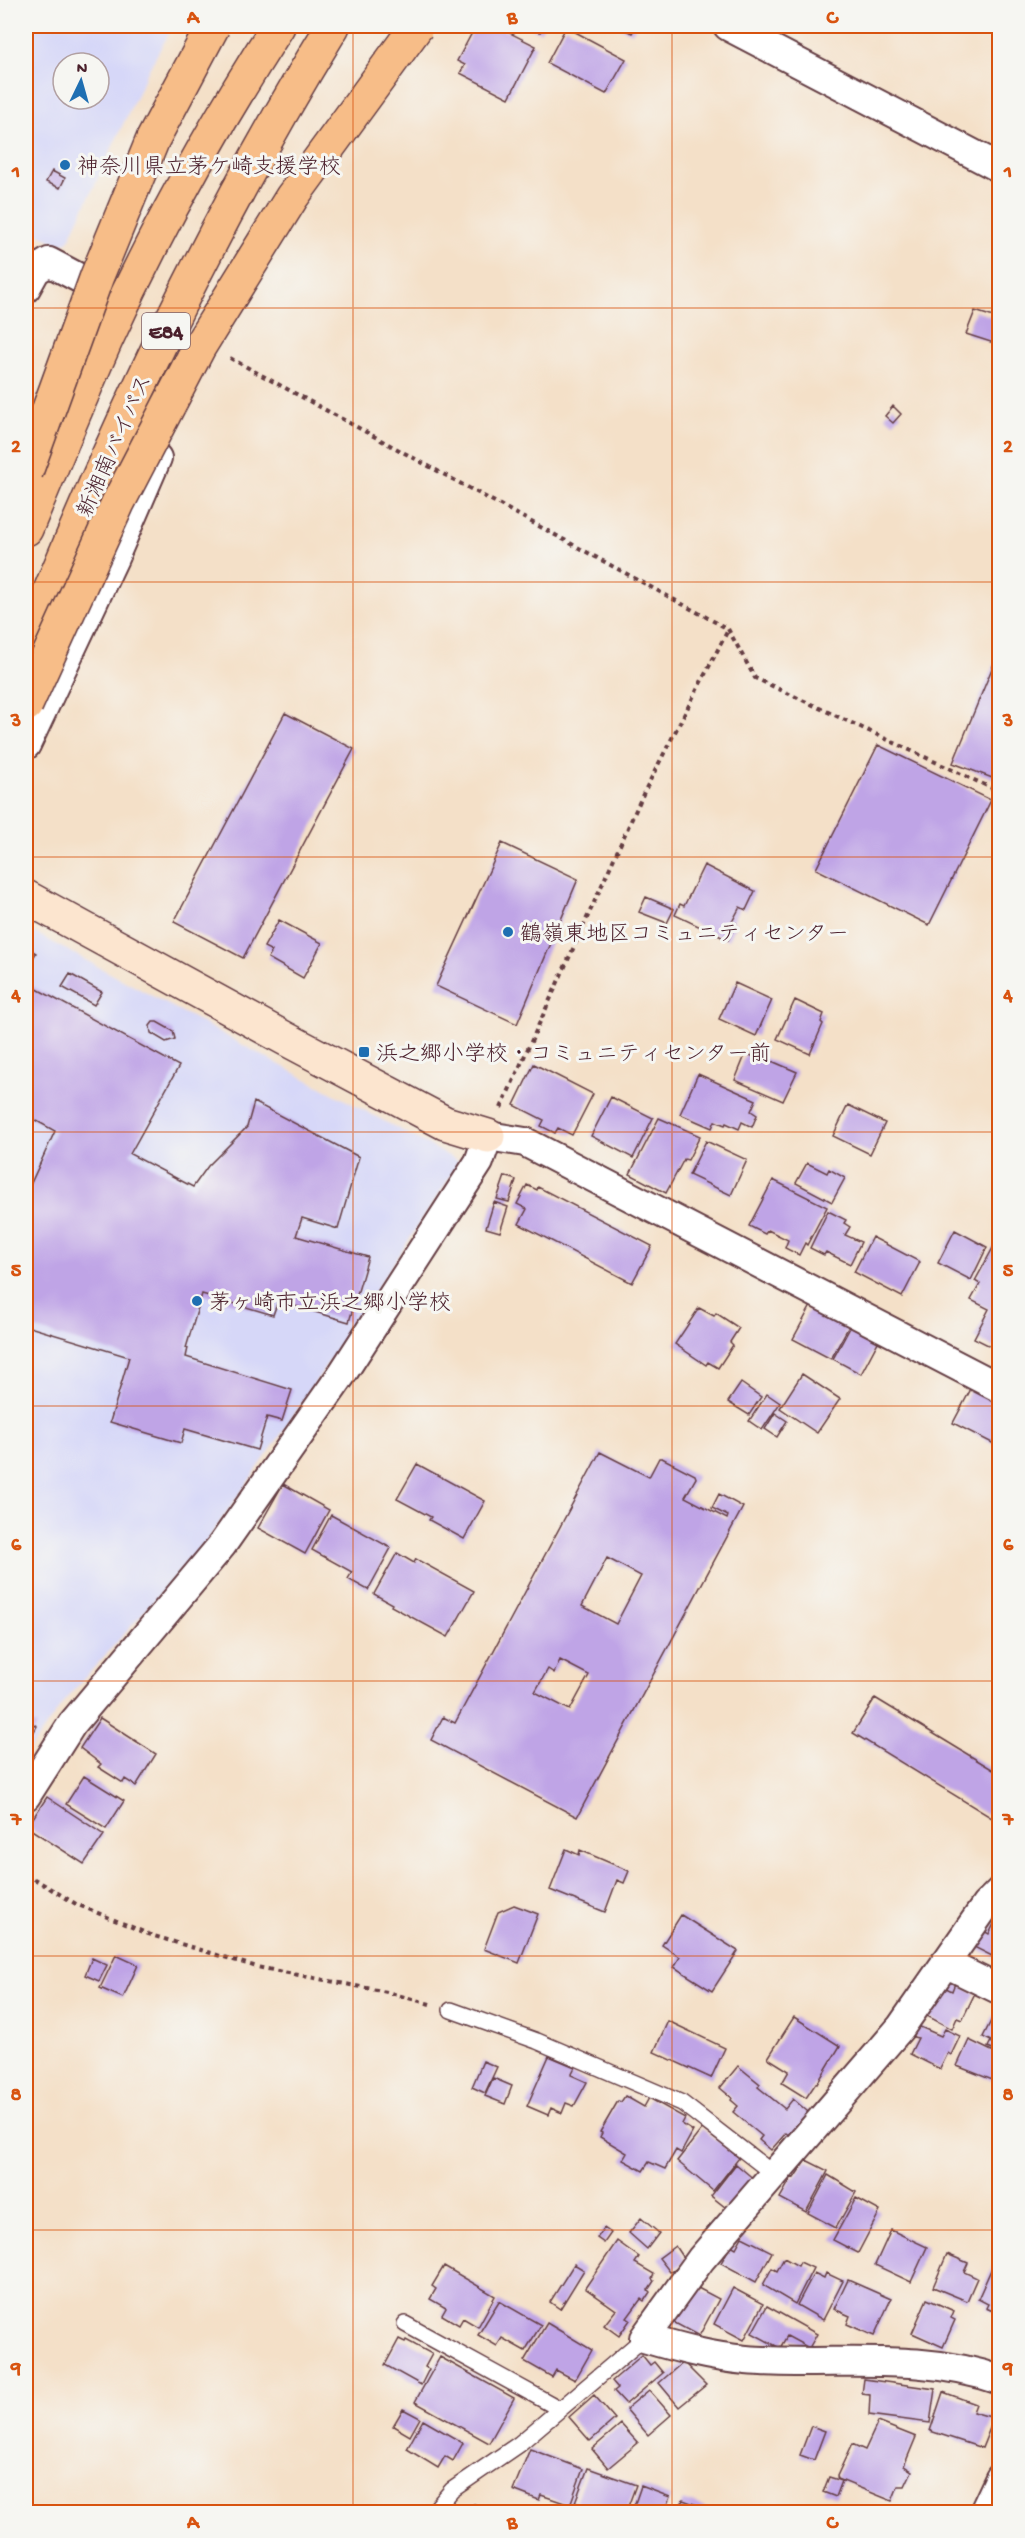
<svg xmlns="http://www.w3.org/2000/svg" width="1025" height="2538" viewBox="0 0 1025 2538" font-family="'Gochi Hand','Klee One',sans-serif">
	<style>
		.built { fill: #d6d7f8; fill-rule: evenodd }
		.building { fill: #bfa4e6; fill-rule: evenodd }
		.lines { fill: none; stroke-linecap: round; stroke-linejoin: round }
		.lane-casing { stroke: #643c43; stroke-width: 18 }
		.street-casing { stroke: #643c43; stroke-width: 32 }
		.secondary-casing { stroke: #643c43; stroke-width: 36 }
		.highway-casing { stroke: #643c43; stroke-width: 36 }
		.path { stroke: #643c43; stroke-width: 4; stroke-dasharray: 4.5 4.5; stroke-linecap: butt }
		.lane { stroke: #fff; stroke-width: 15 }
		.street { stroke: #fff; stroke-width: 28 }
		.secondary { stroke: #fce5cf; stroke-width: 33 }
		.highway { stroke: #f7bd88; stroke-width: 33 }
		.highway-bridge-casing { stroke: #643c43; stroke-width: 36; stroke-linecap: butt }
		.highway-bridge { stroke: #f7bd88; stroke-width: 33 }
		.grid { fill: none; stroke: #d8530f; stroke-width: 1.5; stroke-opacity: 0.55 }
		.poi-dot { fill: #1f6fb2; stroke: #f6f6f2; stroke-width: 2 }
		.labels { text-anchor: middle; stroke-width: 6; stroke-linejoin: round; paint-order: stroke }
		.shield { fill: #f6f6f2; stroke: #7e6067; stroke-width: 1.5 }
		.shield-label { font-size: 21px; font-weight: bold; fill: #4a1f2b }
		.poi-label { font-size: 22px; fill: #4a1f2b; stroke: #f6f6f2; text-anchor: start }
		.street-label { font-size: 22px; fill: #4a1f2b; stroke: #f6f6f2 }
		.neatline { fill: none; stroke: #d8530f; stroke-width: 2 }
		.grid-label { font-size: 20px; text-anchor: middle; font-weight: bold; fill: #d8530f }
	</style>
	<rect width="100%" height="100%" fill="#f6f6f2"/>
	<filter id="ink" filterUnits="userSpaceOnUse"><feTurbulence type="fractalNoise" baseFrequency=".0167" numOctaves="2"/><feDisplacementMap in="SourceGraphic" scale="12" xChannelSelector="R" yChannelSelector="G"/><feConvolveMatrix kernelMatrix="1 2 1 2 8 2 1 2 1" color-interpolation-filters="sRGB"/></filter>
	<filter id="wash" filterUnits="userSpaceOnUse"><feTurbulence type="fractalNoise" baseFrequency=".008" numOctaves="4" result="noise"/><feDisplacementMap in="SourceGraphic" scale="24" xChannelSelector="R" yChannelSelector="G"/><feGaussianBlur stdDeviation="1.35" result="paint"/><feColorMatrix in="noise" values="0 0 0 0 0 0 0 0 0 0 0 0 0 0 0 0 0 1.4 0 .05"/><feComposite in="paint" operator="in"/></filter>
	<g filter="url(#wash)">
		<rect width="100%" height="100%" fill="#f4e0c8"/>
		<path class="built" d="M26,26H173L148,71L68,242L58,244L36,232L26,249ZM63,63H99V99H63Z
			M26,928L460,1162L278,1439L204,1545L65,1700L26,1755Z"/>
		<g id="blocks">
			<path class="building" d="M466,26H496L536,46L509,98L460,73L465,65L457,61L474,29Z
				M527,26H544L540,32Z
				M617,26H636L632,33Z
				M566,27L626,59L606,94L547,63Z
				M52,171L65,178L60,188L46,182Z
				M975,311L1000,319V345L966,334Z
				M893,406L901,414L893,423L885,416Z
				M1000,649V781L953,763Z
				M285,713L354,749L243,958L174,922Z
				M878,745L991,800L929,925L816,869Z
				M502,843L578,879L517,1024L436,986Z
				M704,865L755,891L746,910L740,907L732,922L736,923L728,940L675,915L680,904L684,906Z
				M646,897L674,909L667,923L639,912Z
				M279,920L322,943L303,978L268,958L272,951L264,947Z
				M26,947L36,953L29,965L26,962Z
				M70,974L102,992L94,1005L62,987Z
				M26,983L179,1066L130,1154L193,1187L208,1166L247,1127L254,1102L359,1157L338,1229L302,1218L296,1236L368,1257L349,1322L278,1301L273,1315L202,1294L186,1348H188L186,1357L292,1390L282,1421L267,1417L257,1450L185,1429L181,1443L110,1422L129,1357L26,1326V1194L55,1131L26,1115Z
				M735,983L772,1000L756,1036L719,1019Z
				M795,1000L824,1014L821,1022L823,1024L810,1054L777,1039Z
				M153,1022H157L173,1031L175,1039L166,1042L151,1033L150,1026Z
				M746,1053L758,1059L760,1056L797,1072L783,1101L735,1080Z
				M534,1064L593,1094L572,1135L558,1128L555,1133L541,1126L544,1120L514,1105Z
				M698,1074L756,1100L751,1111L757,1115L752,1127L742,1122L739,1129L726,1123L725,1125L715,1121L712,1128L680,1114Z
				M611,1097L653,1118L633,1158L591,1136Z
				M848,1105L885,1123L870,1154L833,1136Z
				M659,1118L700,1136L688,1160L684,1159L666,1193L630,1174Z
				M706,1141L747,1160L731,1195L689,1175Z
				M807,1163L827,1173L829,1169L845,1178L832,1202L796,1183Z
				M505,1176L516,1180L509,1202L497,1199Z
				M773,1180L827,1207L807,1245L805,1243L799,1255L785,1248L788,1240L768,1230L765,1234L749,1226Z
				M527,1185L537,1190L538,1187L652,1246L632,1283L519,1224L527,1209L517,1204Z
				M494,1202L508,1207L500,1232L486,1228Z
				M828,1211L846,1220L844,1223L850,1227L845,1235L861,1242L850,1264L826,1252L824,1255L810,1248Z
				M955,1230L987,1247L971,1280L938,1263Z
				M1000,1235V1351L974,1338L989,1309L971,1300L980,1284L975,1281Z
				M872,1237L920,1262L902,1297L854,1272Z
				M812,1304L850,1324L831,1359L793,1339Z
				M699,1308L714,1316L716,1313L739,1328L730,1342L733,1345L718,1368L708,1362L706,1365L675,1344Z
				M851,1326L879,1340L861,1374L833,1359Z
				M802,1374L840,1399L817,1433L780,1408Z
				M741,1383L761,1397L749,1415L728,1402Z
				M972,1387L1000,1401V1447L953,1423Z
				M767,1394L780,1403L762,1430L749,1421Z
				M775,1413L787,1421L777,1437L765,1429Z
				M600,1452L649,1477L659,1458H662L695,1475L696,1478L685,1497L727,1519L728,1516L712,1508L719,1494L743,1507L577,1817L431,1740L443,1717L455,1723ZM607,1558L641,1576L616,1624L582,1606ZM560,1660L589,1675L570,1710L535,1692L548,1669L554,1673Z
				M417,1464L485,1501L464,1539L429,1520L431,1517L397,1499Z
				M283,1484L329,1510L305,1554L258,1528Z
				M331,1515L391,1548L368,1590L348,1579L352,1572L312,1550Z
				M397,1553L414,1563L416,1559L474,1591L448,1637L391,1606L392,1604L374,1594Z
				M875,1698L1000,1774V1823L853,1733Z
				M100,1718L156,1754L136,1786L125,1779L123,1783L98,1767L101,1764L80,1748Z
				M26,1720L37,1726L28,1742L26,1741Z
				M84,1776L124,1801L106,1829L66,1804Z
				M47,1797L104,1835L84,1864L27,1827Z
				M566,1849L579,1855L580,1850L629,1871L624,1883L617,1880L605,1912L550,1890Z
				M514,1905L538,1914L519,1963L484,1949L498,1912Z
				M681,1915L738,1951L712,1991L674,1967L680,1957L662,1945Z
				M998,1916H1000V1960L974,1947L982,1930L989,1934Z
				M116,1955L138,1965L123,1998L100,1988Z
				M92,1958L107,1965L99,1981L85,1975Z
				M955,1983L975,1993L962,2020L957,2018L952,2029L927,2016L938,1992L944,1987L952,1991Z
				M996,2011L1000,2013V2052L988,2047L991,2041L983,2037Z
				M794,2017L840,2046L817,2084L816,2083L806,2098L782,2083L789,2071L768,2058Z
				M668,2021L725,2048L711,2078L654,2052Z
				M918,2026L941,2036L945,2029L960,2036L951,2055L948,2053L940,2069L910,2054L918,2038L913,2037Z
				M969,2040L1000,2055V2083L957,2066Z
				M549,2056L575,2067L571,2075L587,2082L574,2106L566,2103L562,2113L551,2108L548,2115L527,2106Z
				M483,2061L497,2067L485,2093L472,2087Z
				M738,2066L760,2084L758,2087L785,2109L793,2099L814,2117L795,2140L786,2133L771,2150L759,2140L762,2136L733,2112L738,2106L731,2100L732,2098L720,2088Z
				M493,2078L512,2086L505,2104L485,2096Z
				M625,2096L644,2107L649,2098L685,2118L682,2124L693,2131L681,2153L676,2150L665,2169L649,2162L643,2171L623,2160L627,2153L600,2137L602,2133L600,2132L618,2101L621,2102Z
				M702,2129L739,2158L713,2191L677,2161Z
				M806,2160L828,2171L806,2212L780,2198L792,2177L794,2178Z
				M736,2164L755,2180L730,2211L711,2196Z
				M828,2175L856,2192L836,2228L808,2213Z
				M856,2198L880,2211L858,2253L833,2240Z
				M641,2218L659,2233L647,2249L629,2233Z
				M604,2228L611,2233L604,2243L597,2238Z
				M891,2230L927,2247L911,2282L875,2265Z
				M742,2237L772,2252L756,2282L721,2263L731,2245L736,2248Z
				M617,2241L639,2257L635,2263L654,2274L652,2279L654,2281L648,2290L650,2292L644,2301L641,2299L627,2318L630,2320L619,2336L604,2325L616,2310L585,2288Z
				M675,2246L685,2261L670,2272L659,2258Z
				M947,2254L968,2263L964,2272L977,2278L967,2301L933,2287Z
				M998,2254L1000,2255V2314L986,2308L988,2304L978,2299Z
				M784,2258L798,2266L800,2262L813,2268L795,2304L763,2285L772,2268L777,2271Z
				M574,2264L584,2270L560,2309L550,2302Z
				M444,2266L495,2296L478,2327L463,2318L459,2325L442,2315L446,2308L430,2299L436,2289L432,2286Z
				M814,2273L824,2278L826,2273L843,2281L823,2320L797,2305Z
				M848,2280L891,2299L874,2336L847,2324L850,2316L834,2309Z
				M696,2287L719,2299L699,2336L673,2322Z
				M733,2288L763,2304L744,2340L714,2324Z
				M927,2299L954,2311L951,2318L955,2320L943,2347L912,2333Z
				M499,2301L541,2325L525,2351L502,2338L497,2346L478,2335Z
				M767,2306L817,2334L809,2348L787,2336L780,2348L752,2333Z
				M547,2323L592,2350L575,2380L556,2370L552,2377L524,2361Z
				M399,2339L405,2342L406,2340L432,2354L425,2367L429,2369L421,2385L385,2365Z
				M642,2355L650,2365L654,2362L663,2373L626,2404L614,2391L618,2388L612,2381Z
				M440,2357L514,2398L489,2443L415,2402Z
				M683,2362L706,2385L679,2407L659,2383Z
				M864,2379L935,2389L930,2423L869,2415L870,2395L862,2394Z
				M649,2390L671,2415L648,2435L626,2409Z
				M943,2392L976,2404L973,2412L994,2418L982,2448L930,2431Z
				M594,2395L615,2419L590,2441L569,2417Z
				M403,2409L420,2418L410,2436L393,2426Z
				M423,2420L463,2443L453,2461L445,2456L438,2468L407,2449Z
				M878,2422L916,2437L904,2466L912,2471L905,2486H898L892,2501L838,2479L837,2476L852,2444L865,2450Z
				M621,2424L638,2443L608,2468L592,2449Z
				M811,2426L825,2431L814,2460L800,2455Z
				M530,2449L583,2469L570,2505L541,2495L539,2500L513,2490Z
				M588,2468L636,2485L626,2512H590L591,2508L575,2502Z
				M829,2477L842,2481L836,2497L823,2492Z
				M641,2486L670,2497L664,2512H632Z
				M683,2500L716,2512H678Z
				M474,2504L494,2512H470Z"/>
		</g>
	</g>
	<g filter="url(#ink)">
		<use href="#blocks" fill-opacity="0" stroke="#643c43" stroke-width="1.5"/>
		<g class="lines">
			<defs>
				<path id="lane" d="M451,2010L537,2041L682,2103L775,2175
					M405,2324L560,2409
					M433,2512L452,2490L519,2444L644,2338"/>
				<path id="street" d="M728,26L1000,168
					M26,288L36,270L49,262L83,280
					M26,745L114,558L157,458
					M26,1796L72,1724L222,1545L342,1374L479,1162L488,1136L525,1142L1000,1388
					M1000,1891L986,1905L901,2027L701,2259L644,2338C678,2348 711,2357 746,2360C830,2367 918,2351 1000,2380
					M945,1963L1000,1990
					M984,2512L1000,2478"/>
				<path id="secondary" d="M26,897L286,1039L445,1123L488,1136"/>
				<path id="highway" d="M26,529C52,466 78,403 106,340C155,232 214,126 278,26
					M26,650C112,434 211,224 333,26"/>
			</defs>
			<use href="#lane" class="lane-casing"/>
			<use href="#street" class="street-casing"/>
			<use href="#secondary" class="secondary-casing"/>
			<use href="#highway" class="highway-casing"/>
			<path class="path" d="M230,358L728,629L755,678L1000,792
				M501,1108L644,792L728,630
				M26,1874L76,1904L151,1935L257,1967L387,1992L430,2004"/>
			<use href="#lane" class="lane"/>
			<use href="#street" class="street"/>
			<use href="#secondary" class="secondary"/>
			<use href="#highway" class="highway"/>
			<defs>
				<path id="highway-bridge" d="M26,472L97,276L153,139L213,26
					M26,705L118,503L199,347L292,197L417,26"/>
			</defs>
			<use href="#highway-bridge" class="highway-bridge-casing"/>
			<use href="#highway-bridge" class="highway-bridge"/>
		</g>
	</g>
	<path class="grid" d="M353,26V2512M672,26V2512M26,308H1000M26,582H1000M26,857H1000M26,1132H1000M26,1406H1000M26,1681H1000M26,1956H1000M26,2230H1000"/>
	<g class="poi-dot">
		<circle cx="65" cy="165" r="6"/>
		<circle cx="508" cy="932" r="6"/>
		<rect x="358" y="1046" width="12" height="12" rx="3"/>
		<circle cx="197" cy="1301" r="6"/>
	</g>
	<g class="labels">
		<rect class="shield" x="142" y="313" width="48" height="36" rx="4.5"/>
		<g class="shield-label">
			<text x="166" y="338">E84</text>
		</g>
		<g class="poi-label">
			<text x="77" y="173">神奈川県立茅ケ崎支援学校</text>
			<text x="520" y="940">鶴嶺東地区コミュニティセンター</text>
			<text x="376" y="1060">浜之郷小学校・コミュニティセンター前</text>
			<text x="209" y="1309">茅ヶ崎市立浜之郷小学校</text>
		</g>
		<g class="street-label">
			<text transform="translate(113 445) rotate(-66)" y="8">新湘南バイパス</text>
		</g>
	</g>
	<rect width="1025" height="2538" fill="none" stroke="#f6f6f2" stroke-width="66"/>
	<g transform="translate(81 81) rotate(5)"><circle r="28" fill="#f6f6f2" stroke="#b1a0a2" stroke-width="1.5"/>
	<path d="M0-4.5L10 22L0 15L-10 22Z" fill="#1f6fb2"/>
	<text y="-9" font-size="16" font-weight="bold" text-anchor="middle" fill="#4a1f2b">N</text>
	</g>
	<rect x="33" y="33" width="959" height="2472" class="neatline"/>
	<g class="grid-label">
		<text x="193" y="23">A</text>
		<text x="512" y="23">B</text>
		<text x="832" y="23">C</text>
		<text x="16" y="177">1</text>
		<text x="1008" y="177">1</text>
		<text x="16" y="452">2</text>
		<text x="1008" y="452">2</text>
		<text x="16" y="726">3</text>
		<text x="1008" y="726">3</text>
		<text x="16" y="1001">4</text>
		<text x="1008" y="1001">4</text>
		<text x="16" y="1276">5</text>
		<text x="1008" y="1276">5</text>
		<text x="16" y="1550">6</text>
		<text x="1008" y="1550">6</text>
		<text x="16" y="1825">7</text>
		<text x="1008" y="1825">7</text>
		<text x="16" y="2100">8</text>
		<text x="1008" y="2100">8</text>
		<text x="16" y="2374">9</text>
		<text x="1008" y="2374">9</text>
		<text x="193" y="2528">A</text>
		<text x="512" y="2528">B</text>
		<text x="832" y="2528">C</text>
	</g>
</svg>
